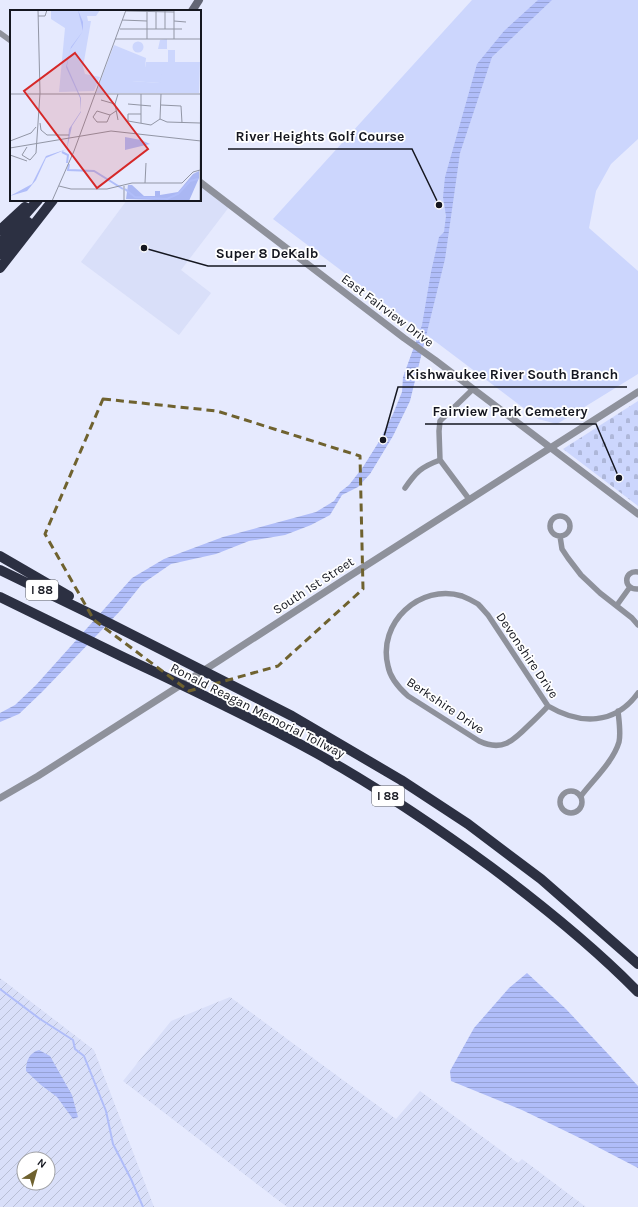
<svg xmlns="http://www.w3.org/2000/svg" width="638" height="1207" viewBox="0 0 638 1207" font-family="Karla,sans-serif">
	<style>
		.built { fill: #d9dff9 }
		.industrial { fill: url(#industrial-furrows); fill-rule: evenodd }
		.green { fill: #ccd6fd }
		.cemetery { fill: url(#cemetery-stones) }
		.water { fill: url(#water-rules) }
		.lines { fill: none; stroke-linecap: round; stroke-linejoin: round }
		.stream { stroke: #b0bdf9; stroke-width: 2 }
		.minor { stroke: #8e919b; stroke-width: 5.5 }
		.tertiary { stroke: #8e919b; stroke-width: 7 }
		.secondary { stroke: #636675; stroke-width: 8 }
		.motorway { stroke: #2c3042; stroke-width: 10 }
		.marked { fill: none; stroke: #6f622f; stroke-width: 3; stroke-dasharray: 8 5; stroke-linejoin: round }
		.labels { text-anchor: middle; stroke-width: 3.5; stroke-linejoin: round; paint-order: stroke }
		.shield { fill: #fff; stroke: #5b5d63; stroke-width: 1 }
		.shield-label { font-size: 12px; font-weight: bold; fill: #151720 }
		.street-label { font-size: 13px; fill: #151720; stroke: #fff }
		.inset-river { fill: none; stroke: #b0bdf9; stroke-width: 2 }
		.inset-road { fill: none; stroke: #9296a5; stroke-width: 1 }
		.view { fill: #d62828; fill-opacity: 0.15; stroke: #d62828; stroke-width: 2 }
		.inset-edge { fill: none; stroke: #151720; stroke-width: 2 }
		.leader { fill: none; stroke: #151720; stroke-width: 1.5 }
		.callout-dot { fill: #151720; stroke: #fff; stroke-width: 1.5 }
		.callout-label { font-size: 14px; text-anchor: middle; font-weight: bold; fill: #151720; stroke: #fff; stroke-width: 3.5; stroke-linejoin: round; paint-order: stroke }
	</style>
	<defs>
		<pattern id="industrial-furrows" width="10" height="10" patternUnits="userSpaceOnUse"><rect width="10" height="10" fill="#d9dff9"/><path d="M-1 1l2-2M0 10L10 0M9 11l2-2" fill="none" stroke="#b9bfd5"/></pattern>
		<pattern id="cemetery-stones" width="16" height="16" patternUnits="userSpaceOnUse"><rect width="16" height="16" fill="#ccd6fd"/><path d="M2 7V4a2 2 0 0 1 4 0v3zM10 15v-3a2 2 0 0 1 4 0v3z" fill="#aeb7d9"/></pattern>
		<pattern id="water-rules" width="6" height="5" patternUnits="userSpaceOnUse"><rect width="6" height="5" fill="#b0bdf9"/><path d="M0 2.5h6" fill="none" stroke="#96a2d5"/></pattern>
	</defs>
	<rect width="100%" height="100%" fill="#e6eafe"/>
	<path class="built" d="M200,185L229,207L181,270L211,293L179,335L81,262L127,200H200Z"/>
	<path class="industrial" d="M0,978L94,1050L154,1207H0ZM24,1159H48V1183H24Z
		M230,997L396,1119L420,1091L518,1163L522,1159L586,1207H287L123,1081L171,1021Z"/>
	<path class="green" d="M472,0H638V139L611,164L596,191L589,228L638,271V374L557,424L538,419L273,219Z"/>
	<path class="cemetery" d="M638,401V506L563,449Z"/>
	<path class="water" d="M538,0H552L492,57L460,153L445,259L410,401L393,436L370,474L358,487L342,495L330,515L311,525L285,535L249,541L216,554L171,564L142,584L121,610L42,692L19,714L0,722V713L15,705L36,685L132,578L164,559L223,537L316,512L334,501L340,492L349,485L363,467L380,440L393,414L402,392L403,377L422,325L431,272L439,237L444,232L446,216L443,197L445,177L477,64L504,31Z
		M527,973L566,1009L638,1086V1168L588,1142L522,1110L451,1081L450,1071L474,1028L509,988Z
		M39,1050L50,1056L72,1095L78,1117L73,1119L57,1097L41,1085L26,1071C26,1061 29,1053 39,1050Z"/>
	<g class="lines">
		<path class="stream" d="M0,989L40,1019L73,1040L75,1049L84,1056L106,1111L113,1144L131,1179L143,1207"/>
		<path class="minor" d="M0,33L11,41
			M440,460L439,431L440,421L473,389
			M405,488C416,472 421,467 440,460L469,499
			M550 526a10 10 0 1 1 20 0a10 10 0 1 1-20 0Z
			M560,536L562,549L568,558L581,575L600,593L632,618L638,625
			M638,572C623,570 623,590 638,589
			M617,605L630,587
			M548,706C542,713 535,719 528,726C513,741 502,752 479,741L408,696C399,688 390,678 388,666C377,623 420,583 462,596C467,598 473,601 478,604C482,608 485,612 488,615L548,706C580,725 615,725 638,693
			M560 802a11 11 0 1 1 22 0a11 11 0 1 1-22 0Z
			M581,796C593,780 613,762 619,742C621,733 619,721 618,711"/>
		<path class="tertiary" d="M200,182L404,338L435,360L638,514
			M0,798L38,776L220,660L345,579L638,392"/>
		<path class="secondary" d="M192,11L199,0"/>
		<path class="motorway" d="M0,230L25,207
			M0,243L38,200
			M0,254L28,222
			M0,268L53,200
			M0,556L69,596
			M0,570L101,619L292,716L401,780L468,824L541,879L638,964
			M0,597C41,617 82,637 123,657C188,688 253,718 316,753C377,787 435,826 491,867C543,906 593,946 638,992"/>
	</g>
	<path class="marked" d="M103,399L217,411L360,456L363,589L278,666L189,691L94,620L45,534Z"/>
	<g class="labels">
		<g class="shield">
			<rect x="26" y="580" width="32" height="20" rx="3"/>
			<rect x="372" y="786" width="32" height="20" rx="3"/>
		</g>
		<g class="shield-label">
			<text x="42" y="594">I 88</text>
			<text x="388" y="800">I 88</text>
		</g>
		<g class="street-label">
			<text transform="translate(388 310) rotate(37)" y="5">East Fairview Drive</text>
			<text transform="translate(313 585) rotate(-33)" y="5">South 1st Street</text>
			<text transform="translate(528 655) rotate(56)" y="5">Devonshire Drive</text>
			<text transform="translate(446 705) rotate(34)" y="5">Berkshire Drive</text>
			<text transform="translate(258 710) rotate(27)" y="5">Ronald Reagan Memorial Tollway</text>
		</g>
	</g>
	<g transform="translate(10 10)">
		<rect width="191" height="191" fill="#e6eafe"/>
		<path d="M41,0H90L86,6H77L78,11H81L73,57L75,64L90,67L84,81L49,82L55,18L41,9ZM157,29V39H148L150,30ZM122.5 37a5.5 5.5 0 1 1 11 0a5.5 5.5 0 1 1-11 0ZM158,40H165V52H190L189,83H122V71L150,73L135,58L136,52H158Z" fill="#ccd6fd"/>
		<path d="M189,161V168L179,191L116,189L118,175H122L134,186H145V181H150V185L168,182L183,164Z" fill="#aab7f3"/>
		<path d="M104,35L136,48L135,57H153L150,73L122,71V83H86Z" fill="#ccd6fd"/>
		<path d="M68,0L73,12V21L60,40L57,56L71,88V102L62,116L57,139L36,148L26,170L17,181L0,186L22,174L36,146L57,139L59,119L71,101L70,88L56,57L61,37L73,21ZM115,127L131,130L140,134L115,140Z" fill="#b0bdf9"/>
		<path class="inset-river" d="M52,142L58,145L57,153M59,154L58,160L84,161L113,179M115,179L125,187L157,189L168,184L180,171L188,169"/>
		<path class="inset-road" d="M2,0H18M28,0L30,83M164,0V29M116,1L164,2M28,6H35L37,0M112,10L137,11M164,11L176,12M110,19H172M146,19V0M155,19V0M105,29H190M137,29V0M0,84H191M91,90L105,94M118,94L141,96M151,95L171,96L172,113M131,104H118V111L141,115L150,109M100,105L97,112H87L83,107L87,101L100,105L106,101M150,109L157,112L190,113M150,109L151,84M108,110L105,94L108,84M30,113L31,120L37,125H59M131,113V84M0,131L21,123L26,117M17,137L12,145L20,150L26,143L30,83M0,138L101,121L191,131M0,145L17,151M135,173L136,153M49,176L61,179H97L122,173H172L183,162L190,160M114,176V191M42,191L64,141L116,0M190,191L191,0"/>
		<path class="view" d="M65,43L138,139L87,178L14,81Z"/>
		<rect width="191" height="191" class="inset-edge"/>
	</g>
	<path class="leader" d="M439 205L412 149H228M144 248L208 266H326M383 440L398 387H627M619 478L596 424H425"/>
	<g class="callout-dot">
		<circle cx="439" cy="205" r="4"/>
		<circle cx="144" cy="248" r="4"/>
		<circle cx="383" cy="440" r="4"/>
		<circle cx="619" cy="478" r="4"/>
	</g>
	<g class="callout-label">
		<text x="320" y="141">River Heights Golf Course</text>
		<text x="267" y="258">Super 8 DeKalb</text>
		<text x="512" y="379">Kishwaukee River South Branch</text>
		<text x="510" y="416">Fairview Park Cemetery</text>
	</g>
	<g transform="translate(36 1171) rotate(37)"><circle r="19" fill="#ffffff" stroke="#a1a2a6"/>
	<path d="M0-3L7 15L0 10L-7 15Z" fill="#6f622f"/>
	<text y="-6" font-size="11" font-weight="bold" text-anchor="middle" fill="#151720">N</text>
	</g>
</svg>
